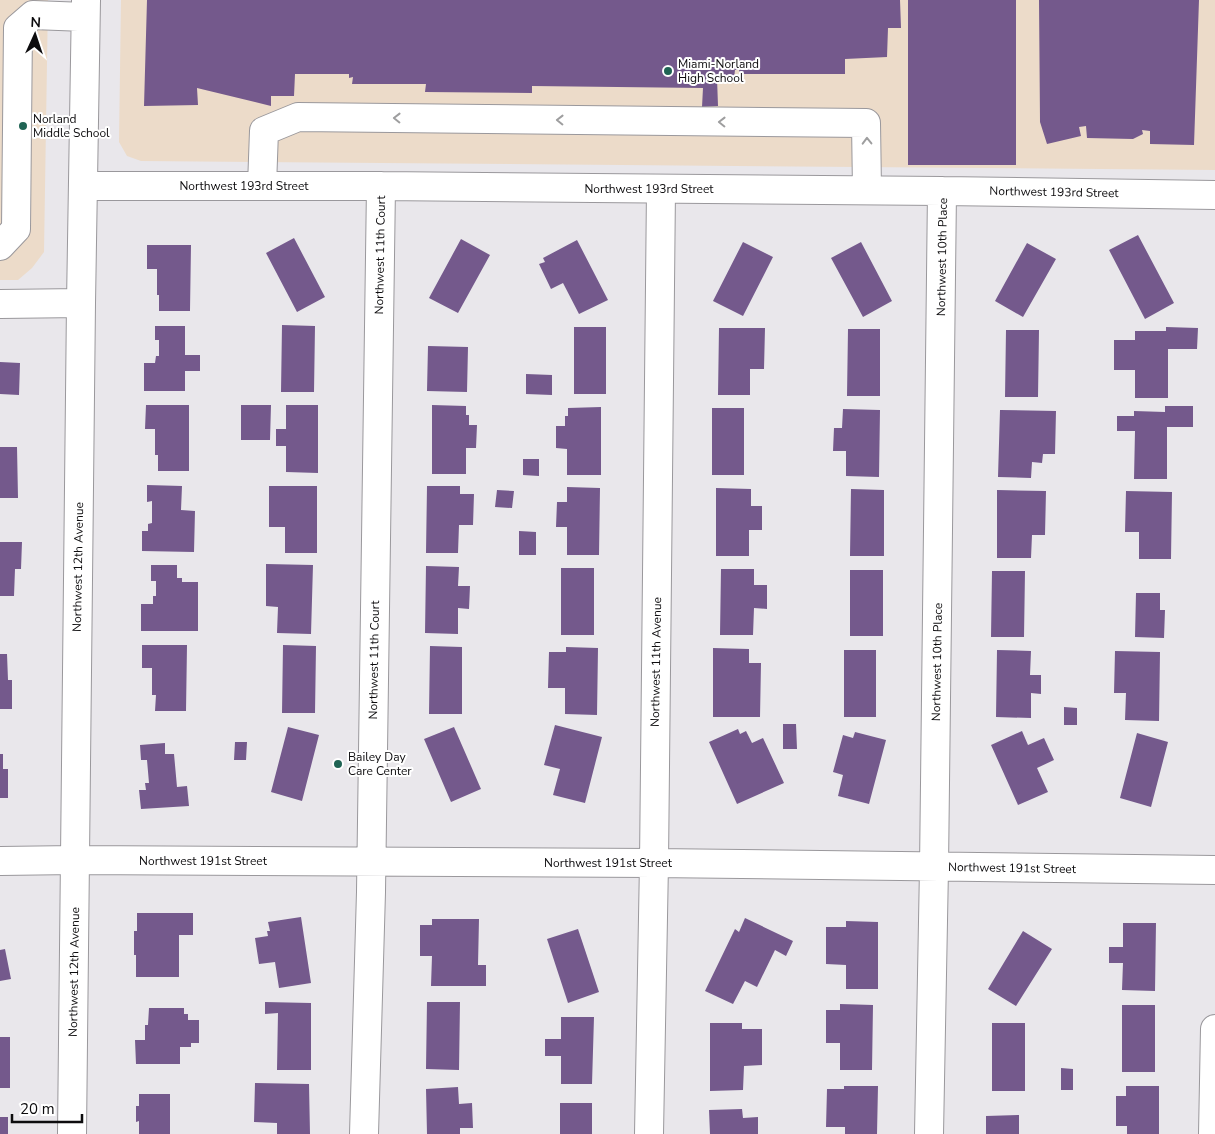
<svg xmlns="http://www.w3.org/2000/svg" width="1215" height="1134" viewBox="0 0 1215 1134" font-family="'Nunito Sans',sans-serif">
	<style>
		.education { fill: #ecdbc9 }
		.building { fill: #74598c }
		.lines { fill: none; stroke-linecap: round; stroke-linejoin: round }
		.minor-casing { stroke: #9a989c; stroke-width: 30 }
		.minor { stroke: #fff; stroke-width: 28 }
		.oneway { stroke: #9e9e9f }
		.poi-dot { fill: #206454; stroke: #fff; stroke-width: 2 }
		.labels { text-anchor: middle; stroke-width: 4; stroke-linejoin: round; paint-order: stroke }
		.poi-label { font-size: 12px; fill: #0d0c0e; stroke: #fff; text-anchor: start }
		.street-label { font-size: 12px; fill: #0d0c0e; stroke: #fff }
	</style>
	<rect width="100%" height="100%" fill="#e9e7eb"/>
	<path class="education" d="M0,0H48L44,252L32,268L18,280H0Z
		M121,0H1215V170L141,161L127,156L119,142Z"/>
	<path class="building" d="M147,0H900L901,28H888L887,57L845,59V74H740L739,70H735L734,79L717,78L718,106L702,107L703,88L532,86V93L425,92L426,84H352L353,77L349,78V74H295L294,96H271V106L197,88L198,105L144,106Z
		M908,0H1016V165H908Z
		M1039,0H1199L1194,145L1150,144V131L1142,130L1143,134L1133,139L1087,138L1086,126L1079,127L1081,136L1047,144L1040,122Z
		M1138,235L1174,303L1145,319L1109,250Z
		M294,238L325,297L297,312L266,253Z
		M461,239L490,255L458,313L429,298Z
		M577,240L608,300L579,314L563,283L551,289L539,264L545,262L543,258Z
		M743,242L773,257L743,316L713,301Z
		M861,242L892,301L863,317L831,258Z
		M1027,243L1056,259L1023,317L995,301Z
		M147,245H191L190,311H159V295H157V269H147Z
		M282,325L315,326L314,392H281Z
		M155,326H185V355H200V371H185V391H144V363H155L156,356H159V340H155Z
		M574,327H606V394H574Z
		M1166,327L1198,328L1197,349H1168V398H1135V370H1114V340H1135V331H1166Z
		M719,328H765L764,369H750V395H718Z
		M848,329H880V396H847Z
		M1006,330H1039L1038,397H1005Z
		M428,346L468,347L467,392L427,391Z
		M0,362L20,363L19,395L0,394Z
		M526,374L552,375V395L526,394Z
		M146,405H189V471H158V455H155V429H145Z
		M241,405H271L270,440H241Z
		M286,405H318V473L286,472V446H276V429H286Z
		M432,405L466,406V415H469V425H477L476,448H466V474H432Z
		M1165,406H1193V427H1167V479H1134L1135,431H1117V416H1134V411L1165,412Z
		M601,407V475H567V449L556,448V426H565V416H568V408Z
		M712,408H744V475H712Z
		M843,409L880,410L879,477L846,476V451H833L834,428H842Z
		M1000,410L1056,411L1055,454H1043L1042,463L1032,462L1031,478L998,477Z
		M0,447H17L18,498H0Z
		M523,459H539V476L523,475Z
		M147,485L182,486L181,510L195,511L194,552L142,551V531H148V524L152,523V501L147,502Z
		M269,486H317V553H285V527H269Z
		M427,486H460V494H474L473,525H459L458,553H426Z
		M567,487L600,488L599,555H567V527H556L557,502H567Z
		M716,488L751,489V506H762V530H749V556H716Z
		M851,489L884,490V556H850Z
		M497,490L514,491L512,508L495,507Z
		M997,490L1046,491L1045,535H1032L1031,558H997Z
		M1126,491L1172,492L1171,559H1139V532H1125Z
		M519,531L536,532V555H519Z
		M0,542H22L21,569H15L14,596H0Z
		M266,564L313,565L311,634L277,633L278,607L266,606Z
		M151,565H177V578H182V582H198V631H141V604H153V596H156V581H151Z
		M426,566L459,567L458,586H470L469,609L458,608V634L425,633Z
		M561,568H594V635H561Z
		M721,569H754V585H767V609L754,608L753,635H720Z
		M850,570H883V636H850Z
		M992,571H1025L1024,637H991Z
		M1136,593H1160V610H1165L1164,638L1135,637Z
		M142,645H187L186,711H155L156,695H152V668H142Z
		M283,645L316,646L315,713H282Z
		M430,646L462,647V714H429Z
		M566,647L598,648L597,715L565,714V688H548L549,652H566Z
		M713,648L749,649V663H761L760,717H713Z
		M844,650H876V717H844Z
		M997,650L1031,651L1030,675H1041V694L1031,693V718L996,717Z
		M1115,651L1160,652L1159,721L1125,720L1126,693H1114Z
		M0,654H7L8,680H12V709H0Z
		M1064,707L1077,708V725H1064Z
		M783,724H796L797,749H783Z
		M555,725L602,737L585,803L553,795L560,769L544,765Z
		M288,727L319,735L302,801L271,792Z
		M454,727L481,789L451,802L424,739Z
		M738,729L740,734L746,731L752,743L763,738L784,783L737,804L709,742Z
		M1022,731L1028,745L1044,738L1054,760L1037,768L1048,792L1018,805L991,745Z
		M855,732L886,740L869,804L838,796L843,775L833,772L843,735L853,738Z
		M1137,733L1168,742L1151,807L1120,798Z
		M235,742H247L246,760H234Z
		M165,743V754H174L177,787L187,786L189,806L141,809L139,790H146L145,783H149L147,760H141L140,745Z
		M0,754H3V769H8V798H0Z
		M137,913H193V935H179V977H136V955H134V931H137Z
		M301,917L311,983L279,988L275,962L259,964L255,938L268,936L267,931H270L268,922Z
		M745,918L793,941L786,956L775,950L757,987L745,981L733,1004L705,991L735,929L739,932Z
		M432,919H479L478,965H486V986H431L432,956H420V925H432Z
		M846,921L878,922V989H846V965L826,964V927H846Z
		M1123,923H1156L1155,991L1122,990L1123,963H1109V947H1123Z
		M578,929L599,992L568,1003L547,939Z
		M1023,931L1052,949L1016,1006L988,989Z
		M5,949L11,979L0,981V950Z
		M265,1002L311,1003V1070H277L278,1013L265,1014Z
		M427,1002H460L459,1070L426,1069Z
		M840,1004L873,1005L872,1070H840V1043H826V1010H840Z
		M1122,1005H1155V1072H1122Z
		M149,1008H184V1014H188V1020H199V1043H191V1047H180V1064H136L135,1040H145V1025H148Z
		M561,1017H594L592,1084H561V1056H545V1039H561Z
		M710,1023H742V1029H762V1065L744,1066L743,1090L710,1091Z
		M992,1023H1025V1091H992Z
		M0,1037H10V1088H0Z
		M1061,1068L1073,1069V1090H1061Z
		M255,1083L309,1084L310,1134H277V1123L254,1122Z
		M844,1086H878L877,1134H845V1127H826L827,1089H844Z
		M1126,1086H1159V1134H1127V1126H1116V1096H1126Z
		M458,1087L459,1104L472,1103L473,1128H460V1134H427L426,1089Z
		M139,1094H170V1134H139V1121L136,1122V1106H139Z
		M560,1103H592V1134H560Z
		M742,1109L743,1118L758,1117V1134H710L709,1110Z
		M1019,1115V1134H986V1116Z
		M0,1117H8V1134H0Z"/>
	<g class="lines">
		<defs>
			<path id="minor" d="M83,186H381L942,191L1215,195
				M262,186L264,131L298,117L866,123L867,190
				M0,246L16,229L18,28L33,15L85,17
				M0,304L81,303
				M0,861L75,860L654,863L1215,870
				M72,1134L81,303L86,0
				M364,1134L371,892L381,186
				M649,1134L654,863L661,189
				M929,1134L934,868L942,191
				M1213,1134L1215,1029"/>
		</defs>
		<use href="#minor" class="minor-casing"/>
		<use href="#minor" class="minor"/>
	</g>
	<defs><path id="oneway-chevron" d="M-2-3.5L2.5 0L-2 3.5" fill="none" stroke-width="1.6" stroke-linecap="round" stroke-linejoin="round" transform="scale(1.25)"/></defs>
	<g class="oneway">
		<use href="#oneway-chevron" transform="translate(397 118) rotate(-179)"/>
		<use href="#oneway-chevron" transform="translate(560 120) rotate(-179)"/>
		<use href="#oneway-chevron" transform="translate(722 122) rotate(-179)"/>
		<use href="#oneway-chevron" transform="translate(867 141) rotate(-91)"/>
	</g>
	<g class="poi-dot">
		<circle cx="668" cy="71" r="5"/>
		<circle cx="23" cy="126" r="5"/>
		<circle cx="338" cy="764" r="5"/>
	</g>
	<g class="labels">
		<g class="poi-label">
			<text x="678" y="68">Miami-Norland<tspan x="678" dy="14">High School</tspan></text>
			<text x="33" y="123">Norland<tspan x="33" dy="14">Middle School</tspan></text>
			<text x="348" y="761">Bailey Day<tspan x="348" dy="14">Care Center</tspan></text>
		</g>
		<g class="street-label">
			<text x="244" y="190">Northwest 193rd Street</text>
			<text x="649" y="193">Northwest 193rd Street</text>
			<text transform="translate(1054 192) rotate(1)" y="4">Northwest 193rd Street</text>
			<text transform="translate(380 255) rotate(-89)" y="4">Northwest 11th Court</text>
			<text transform="translate(942 257) rotate(-89)" y="4">Northwest 10th Place</text>
			<text transform="translate(78 567) rotate(-89)" y="4">Northwest 12th Avenue</text>
			<text transform="translate(374 660) rotate(-89)" y="4">Northwest 11th Court</text>
			<text transform="translate(656 662) rotate(-89)" y="4">Northwest 11th Avenue</text>
			<text transform="translate(937 662) rotate(-89)" y="4">Northwest 10th Place</text>
			<text x="203" y="865">Northwest 191st Street</text>
			<text x="608" y="867">Northwest 191st Street</text>
			<text transform="translate(1012 868) rotate(1)" y="4">Northwest 191st Street</text>
			<text transform="translate(74 972) rotate(-89)" y="4">Northwest 12th Avenue</text>
		</g>
	</g>
	<g transform="translate(35 35) rotate(3)" stroke="#ffffff" stroke-width="4" paint-order="stroke">
	<path d="M0-4L9 19L0 12L-9 19Z" fill="#0d0c0e"/>
	<text y="-8" font-size="14" font-weight="bold" text-anchor="middle" fill="#0d0c0e">N</text>
	</g>
	<path d="M12 1114v8h70v-8" fill="none" stroke="#0d0c0e" stroke-width="2.5"/>
	<text x="20" y="1114" font-size="15" fill="#0d0c0e" stroke="#ffffff" stroke-width="4" paint-order="stroke">20 m</text>
</svg>
